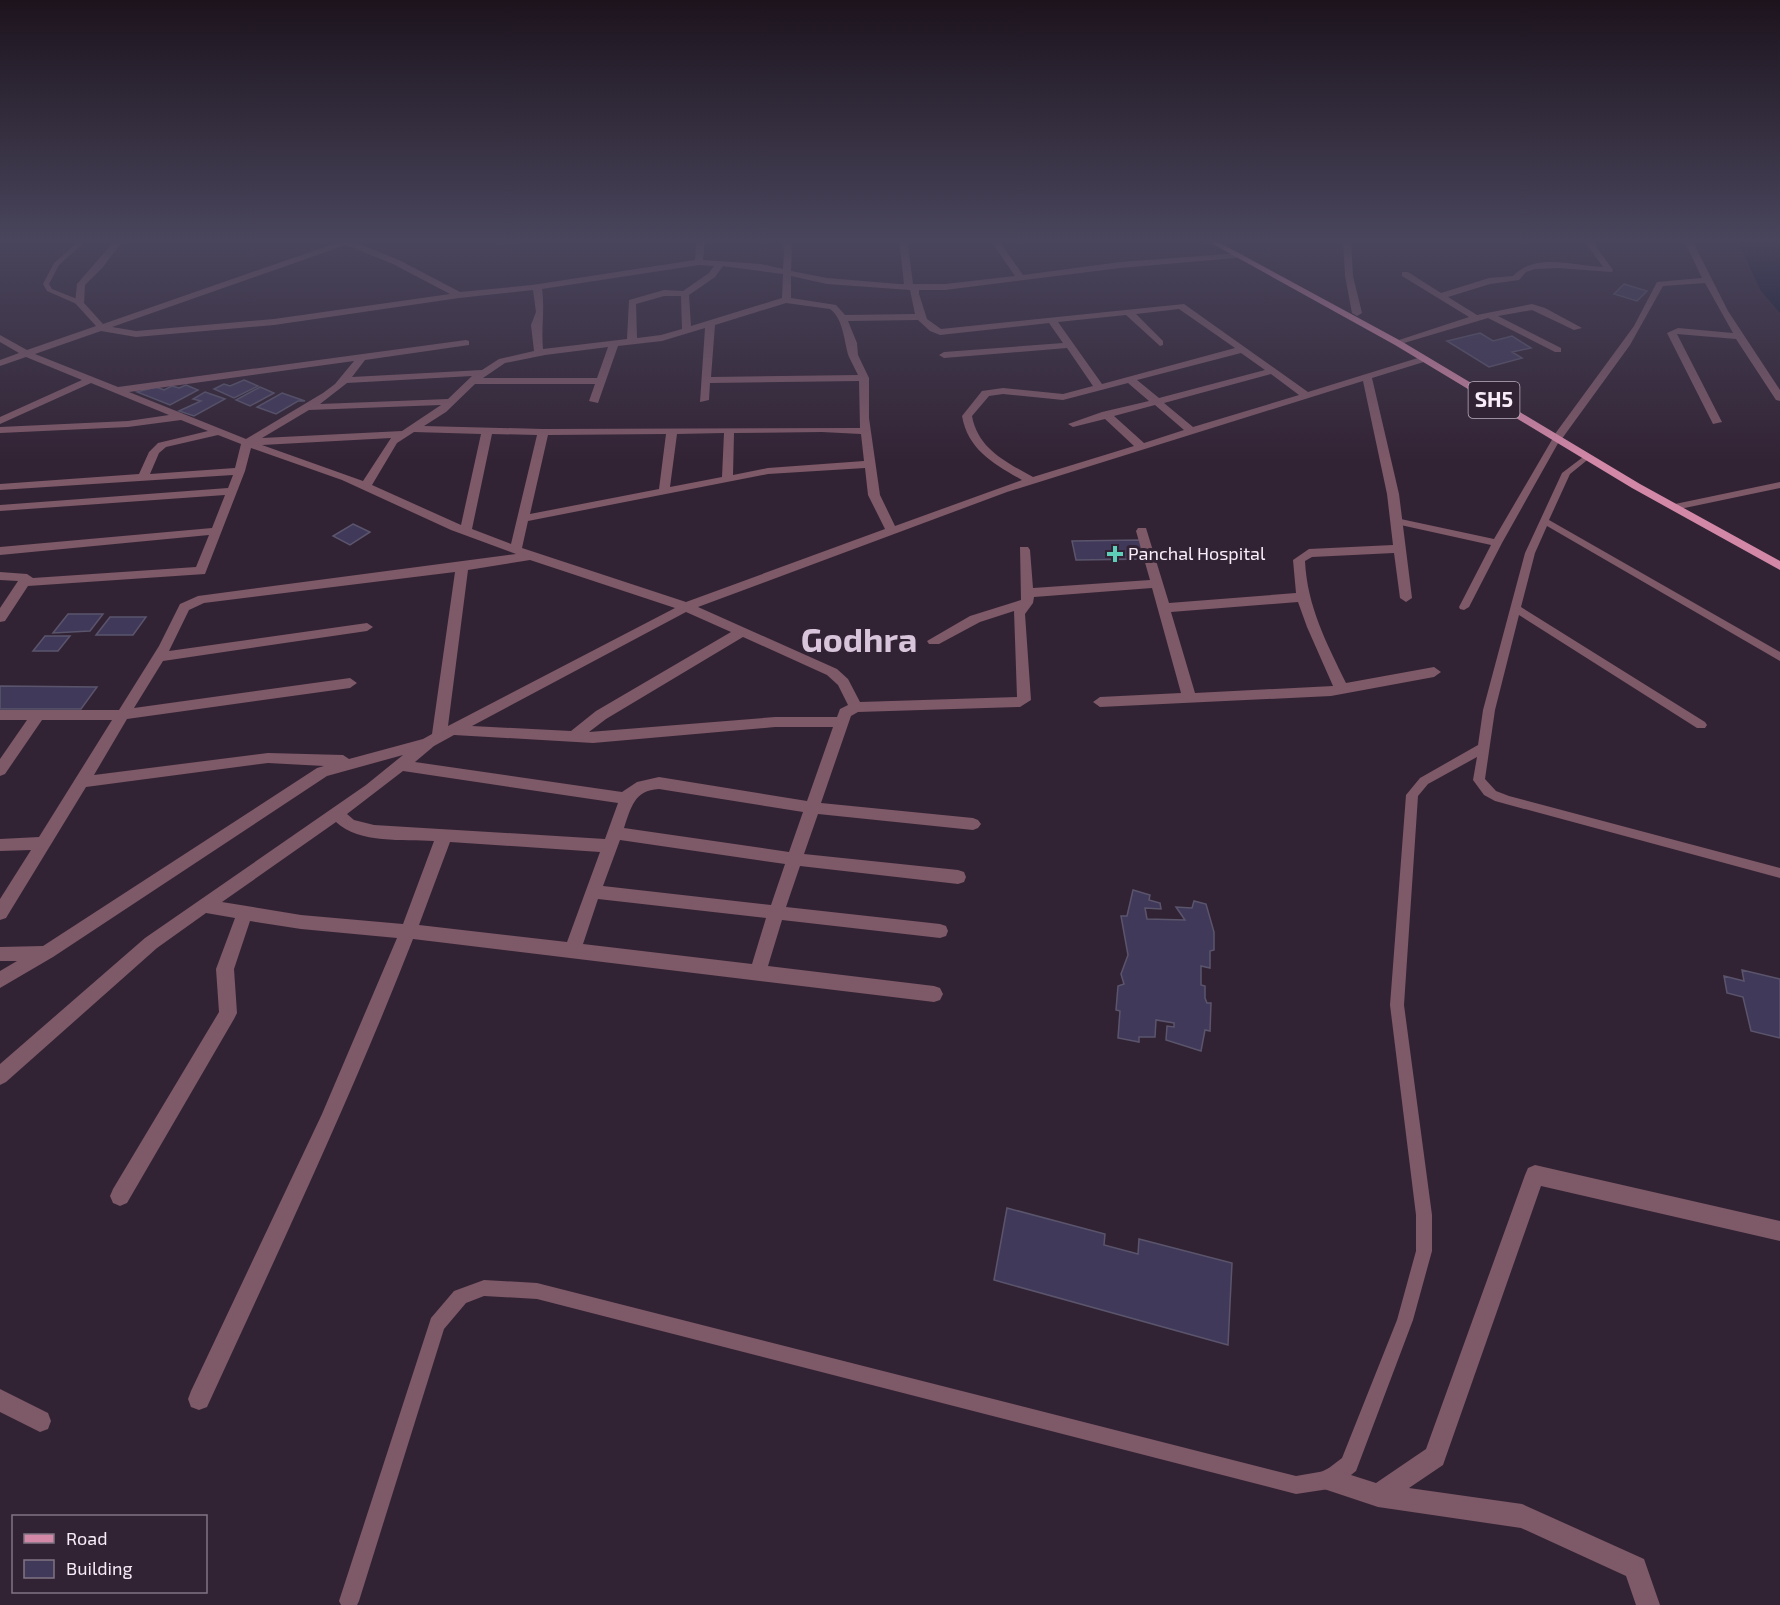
<svg xmlns="http://www.w3.org/2000/svg" width="1780" height="1605" viewBox="0 0 1780 1605" font-family="'Exo 2',sans-serif">
	<style>
		.water { fill: #0a1430 }
		.building { fill: #41395a; stroke: #5a556c; stroke-width: 1.5 }
		.lines { fill: none; stroke-linecap: round; stroke-linejoin: round }
		.lane { fill: #7e5968; fill-rule: evenodd }
		.street { fill: #7e5968; fill-rule: evenodd }
		.primary { fill: #d388a8; fill-rule: evenodd }
		.poi-dot { fill: #5dceb8; stroke: #322334; stroke-width: 2 }
		.labels { text-anchor: middle; stroke-width: 6; stroke-linejoin: round; paint-order: stroke }
		.far-poi-label { font-size: 18px; fill: #f8edf9; stroke: #322334; text-anchor: start }
		.shield { fill: #322334; stroke: #bdb0be; stroke-width: 1.5 }
		.shield-label { font-size: 21px; font-weight: bold; fill: #f8edf9 }
		.town-label { font-size: 34px; font-weight: bold; fill: #d9c5db; stroke: #322334 }
	</style>
	<rect width="100%" height="100%" fill="#322334"/>
	<path class="water" d="M1736,238H1780V313L1761,291Z"/>
	<path class="building" d="M1624,284L1647,291L1637,301L1614,294Z
		M1480,333L1493,341L1512,336L1531,348L1512,352L1522,358L1489,367L1447,341Z
		M244,380L258,386L234,398L214,389L224,384L230,386Z
		M186,385L198,390L170,405L137,392L156,387L164,390L172,386L179,388Z
		M260,387L274,393L250,406L236,400Z
		M205,392L225,399L194,416L179,411L201,401L193,399Z
		M282,393L305,401H298L276,414L257,407Z
		M353,524L370,532L350,545L333,536Z
		M1140,540L1146,559L1076,560L1072,541Z
		M68,614H103L90,631L53,633Z
		M110,617H146L133,635H96Z
		M45,636H70L58,651H33Z
		M0,686L97,687L81,709H0Z
		M1133,890L1150,895L1149,900L1160,903L1161,909L1145,908L1147,919L1185,920L1176,907L1192,908L1194,901L1206,904L1214,932V950L1210,951V968L1201,966V985L1205,986V998L1207,1003H1211L1210,1031L1205,1030L1201,1051L1166,1040L1167,1026L1174,1027V1023L1156,1020L1155,1037H1139V1042L1118,1038L1120,1011L1116,1010L1118,986L1124,984L1121,974L1128,955L1121,916H1127Z
		M1742,970L1780,979V1038L1751,1031L1743,997L1727,993L1724,976L1744,981Z
		M1007,1208L1105,1234L1104,1245L1138,1254L1139,1239L1232,1263L1228,1345L994,1280Z"/>
	<g class="lines">
		<path class="lane" d="M83,238H89L59,265L49,284L52,289L82,301V305H79L47,291L43,284L54,263Z
			M1557,435L1561,438L1502,543L1469,607L1464,610L1460,609L1459,607L1491,545L1396,524L1391,521L1396,518L1494,539L1553,438Z
			M1587,454L1591,457L1570,474L1549,520L1780,652V661L1547,526L1535,553L1521,607L1705,722L1707,725L1705,728H1697L1519,615L1495,710L1485,779L1496,791L1509,796L1780,868V878L1495,801L1484,795L1473,780L1477,757L1428,784L1418,796L1404,1005L1432,1215V1251L1413,1320L1356,1471L1336,1487L1329,1489L1296,1494L537,1299L484,1296L466,1303L444,1329L359,1601L357,1605H341L339,1601L431,1318L454,1291L484,1280L537,1283L1296,1476L1325,1471L1342,1458L1397,1320L1416,1251V1215L1390,1005L1406,795L1420,778L1478,745L1483,710L1525,553L1562,473Z"/>
		<path class="street" d="M117,238H125L103,267L85,285L84,303L103,324L339,242L342,238H361L354,242L399,260L460,292L532,285L695,260L697,238H705L703,260L761,264L783,269L784,250L781,238H789L792,250L791,271L827,278L899,284H904L899,238H907L913,284H945L1015,276L989,238H997L1023,275L1120,262L1239,253V257L1236,258L1120,268L945,290H919V294L927,319L941,329L1184,304L1308,392L1421,357H1427V361L1372,378L1399,494L1412,598L1406,602L1400,598L1394,553L1312,557L1305,561C1307,606 1327,644 1346,683L1434,667L1441,672L1434,677L1331,696L1100,707L1093,702L1100,697L1181,693L1152,588L1034,597L1033,603L1025,614L1031,700L1020,707L858,712L851,716L821,803L973,818L978,820L981,824L978,828L973,830L818,814L804,854L958,870L964,872L966,877L964,882L958,884L800,866L786,907L940,924L946,926L948,931L946,936L940,938L782,920L768,966L934,986L940,988L943,994L940,1000L934,1002L413,939C351,1098 278,1252 207,1407L199,1410L191,1407L188,1399L191,1391L322,1114L397,938L301,929L250,921L234,969L237,1013L234,1019L127,1203L120,1206L113,1203L110,1196L113,1189L219,1012L216,969L235,918L206,913L157,948L6,1082L0,1085V1064L145,938L366,785L403,755L327,776L53,957L0,988V971L17,961H0V947L43,946L317,768L324,766L268,763L86,787L6,918L0,920V899L31,850L0,851V839L39,837L112,720H42L5,774L0,776V759L27,720H0V710H119L159,646L180,604L198,596L516,554L451,530L342,480L251,448L245,471L205,574L28,586L5,621L0,622V608L18,581L0,580V572L27,574L33,578L196,567L209,535L0,555V547L212,528L225,495L0,511V505L228,488L233,475L0,490V484L139,474L149,452L158,443L208,431L181,420L128,427L0,433V427L128,421L169,415L91,383L0,424V417L82,380L26,357L0,366V360L19,353L0,342V335L27,350L96,326L75,303L77,284ZM346,245L393,264L450,294L274,319L136,331L112,327ZM699,265L714,266L709,273L683,291L664,290L629,300L627,339L543,349C541,327 545,311 542,289ZM723,266L783,274L782,298L691,326L689,295L715,277ZM791,276L827,284L910,290L915,314L845,315L836,305L791,298ZM533,290L536,312L531,325L534,351L499,359L482,370L352,377L365,360L469,345V341L466,340L118,387L35,354L101,331L136,337L274,325L459,298ZM664,296H681L682,329L661,335L637,338L636,304ZM786,303L830,309C844,319 844,343 849,357C852,363 855,369 858,375L711,377L715,325ZM1179,309L1235,348L1102,384L1058,322L1126,315L1160,346L1163,345V341L1136,314ZM918,320L930,331L940,335L1049,323L1063,343L944,352L939,355L944,358L1067,348L1093,386L1063,394L1003,388L982,391L962,416C968,450 994,464 1022,480L895,526L880,495L869,418V378L858,355L857,343L848,321ZM705,328L700,402L709,400L710,383L859,381L860,428L543,429L424,426L446,412L475,384H595L589,401L598,403L618,346L662,341ZM608,347L597,378H483L505,363L545,355ZM1241,353L1265,370L1159,398L1137,380ZM354,361L335,384L323,393L246,439L129,392ZM1271,374L1299,395L1193,427L1164,403ZM472,376L448,399L320,404L347,383ZM1363,381L1387,494L1393,545L1309,549L1293,560L1296,593L1169,603L1146,528H1138L1136,531L1150,580L1033,588L1030,550L1028,547H1020L1021,600L970,616L927,641L929,644H939L980,622L1014,611L1017,697L860,702L848,679L837,669L698,607L1007,492ZM1128,383L1149,401L1102,412L1068,424L1073,427L1105,419L1134,446L1033,477C1006,462 978,449 972,416L989,396L1003,394L1063,400ZM441,405L402,431L262,438L309,410ZM1155,405L1184,430L1144,443L1114,416ZM414,432L481,434L461,525L372,485L397,443ZM822,432L861,434L864,461L768,468L733,475L734,433ZM724,433L722,477L670,487L677,434ZM492,434L537,435L511,544L472,529ZM666,434L659,489L530,514L548,435ZM218,435L241,444L235,468L150,474L159,453L166,447ZM391,438L363,481L262,445ZM865,468L868,495L885,529L686,602L522,548L528,521L768,474ZM530,560L675,608L448,726L468,570ZM455,572L432,734L423,739L349,759L343,755L268,753L94,775L127,719L350,688L357,683L350,678L134,708L163,661L367,631L373,627L367,623L169,651L189,610L204,603ZM1298,602L1307,627L1333,686L1195,693L1171,612ZM686,612L731,632L596,711L571,731L472,726ZM743,637L827,675L838,685L848,705L840,709L837,717H775L589,732L606,719ZM775,727H833L807,801L659,777L637,782L622,792L415,762L434,746L454,735L593,743ZM403,771L618,803L605,839L374,825L354,820L347,814ZM659,789L803,812L789,852L624,828C631,808 634,790 659,789ZM336,822C359,844 404,839 434,841L403,924L301,915L222,902ZM620,840L785,864L771,905L603,886ZM450,842L600,852L567,942L419,925ZM598,899L766,918L752,964L583,944Z
			M494,238H532L502,243Z
			M1343,238H1351L1353,276L1362,313L1357,316L1352,313L1345,276Z
			M1582,238H1590L1613,270L1612,272L1558,268L1535,269L1526,272L1519,280L1490,284L1448,297L1477,315L1532,304L1545,308L1582,328L1574,330L1532,310L1498,316L1561,348V352H1555L1488,318L1404,343L1399,340L1469,317L1402,276V272H1408L1441,293L1489,278L1513,276C1536,252 1574,266 1603,267Z
			M1683,238H1691L1728,311L1780,390V401L1776,400L1736,339L1677,334L1722,422L1713,424L1667,333L1678,328L1733,333L1705,283L1663,286L1630,345L1561,440H1553L1552,438L1634,326L1657,282L1702,278Z
			M1780,482V488L1675,510L1669,507L1675,504Z
			M1535,1165L1780,1221V1241L1541,1186L1443,1465L1409,1488L1522,1504L1644,1559L1660,1605H1636L1626,1576L1521,1528L1378,1507L1321,1488L1317,1480L1321,1472L1329,1468L1376,1483L1426,1449L1525,1175L1528,1168Z
			M0,1389L48,1413L51,1421L48,1429L40,1432L0,1412Z"/>
		<path class="primary" d="M1202,238H1211L1401,341L1640,484L1780,561V570L1632,488L1395,345Z"/>
	</g>
	<linearGradient id="sky" x2="0" y2="1"><stop stop-color="#1c131d"/><stop offset="0.52" stop-color="#49455c"/><stop offset="1" stop-color="#49455c" stop-opacity="0"/></linearGradient>
	<rect width="1780" height="462" fill="url(#sky)"/>
	<path class="poi-dot" d="M1112 545h6v6h6v6h-6v6h-6v-6h-6v-6h6z"/>
	<g class="labels">
		<g class="far-poi-label">
			<text x="1128" y="560">Panchal Hospital</text>
		</g>
		<rect class="shield" x="1468.5" y="382" width="51" height="36" rx="4.5"/>
		<g class="shield-label">
			<text x="1494" y="407">SH5</text>
		</g>
		<g class="town-label">
			<text x="859" y="652">Godhra</text>
		</g>
	</g>
	<rect x="12" y="1515" width="195" height="78" fill="#322334" stroke="#817483" stroke-width="1.5"/>
	<rect x="24" y="1534" width="30" height="9" fill="#d388a8" stroke="#817483" stroke-width="1.5"/>
	<text x="66" y="1545" font-size="18" fill="#f8edf9">Road</text>
	<rect x="24" y="1560" width="30" height="18" fill="#41395a" stroke="#817483" stroke-width="1.5"/>
	<text x="66" y="1575" font-size="18" fill="#f8edf9">Building</text>
</svg>
